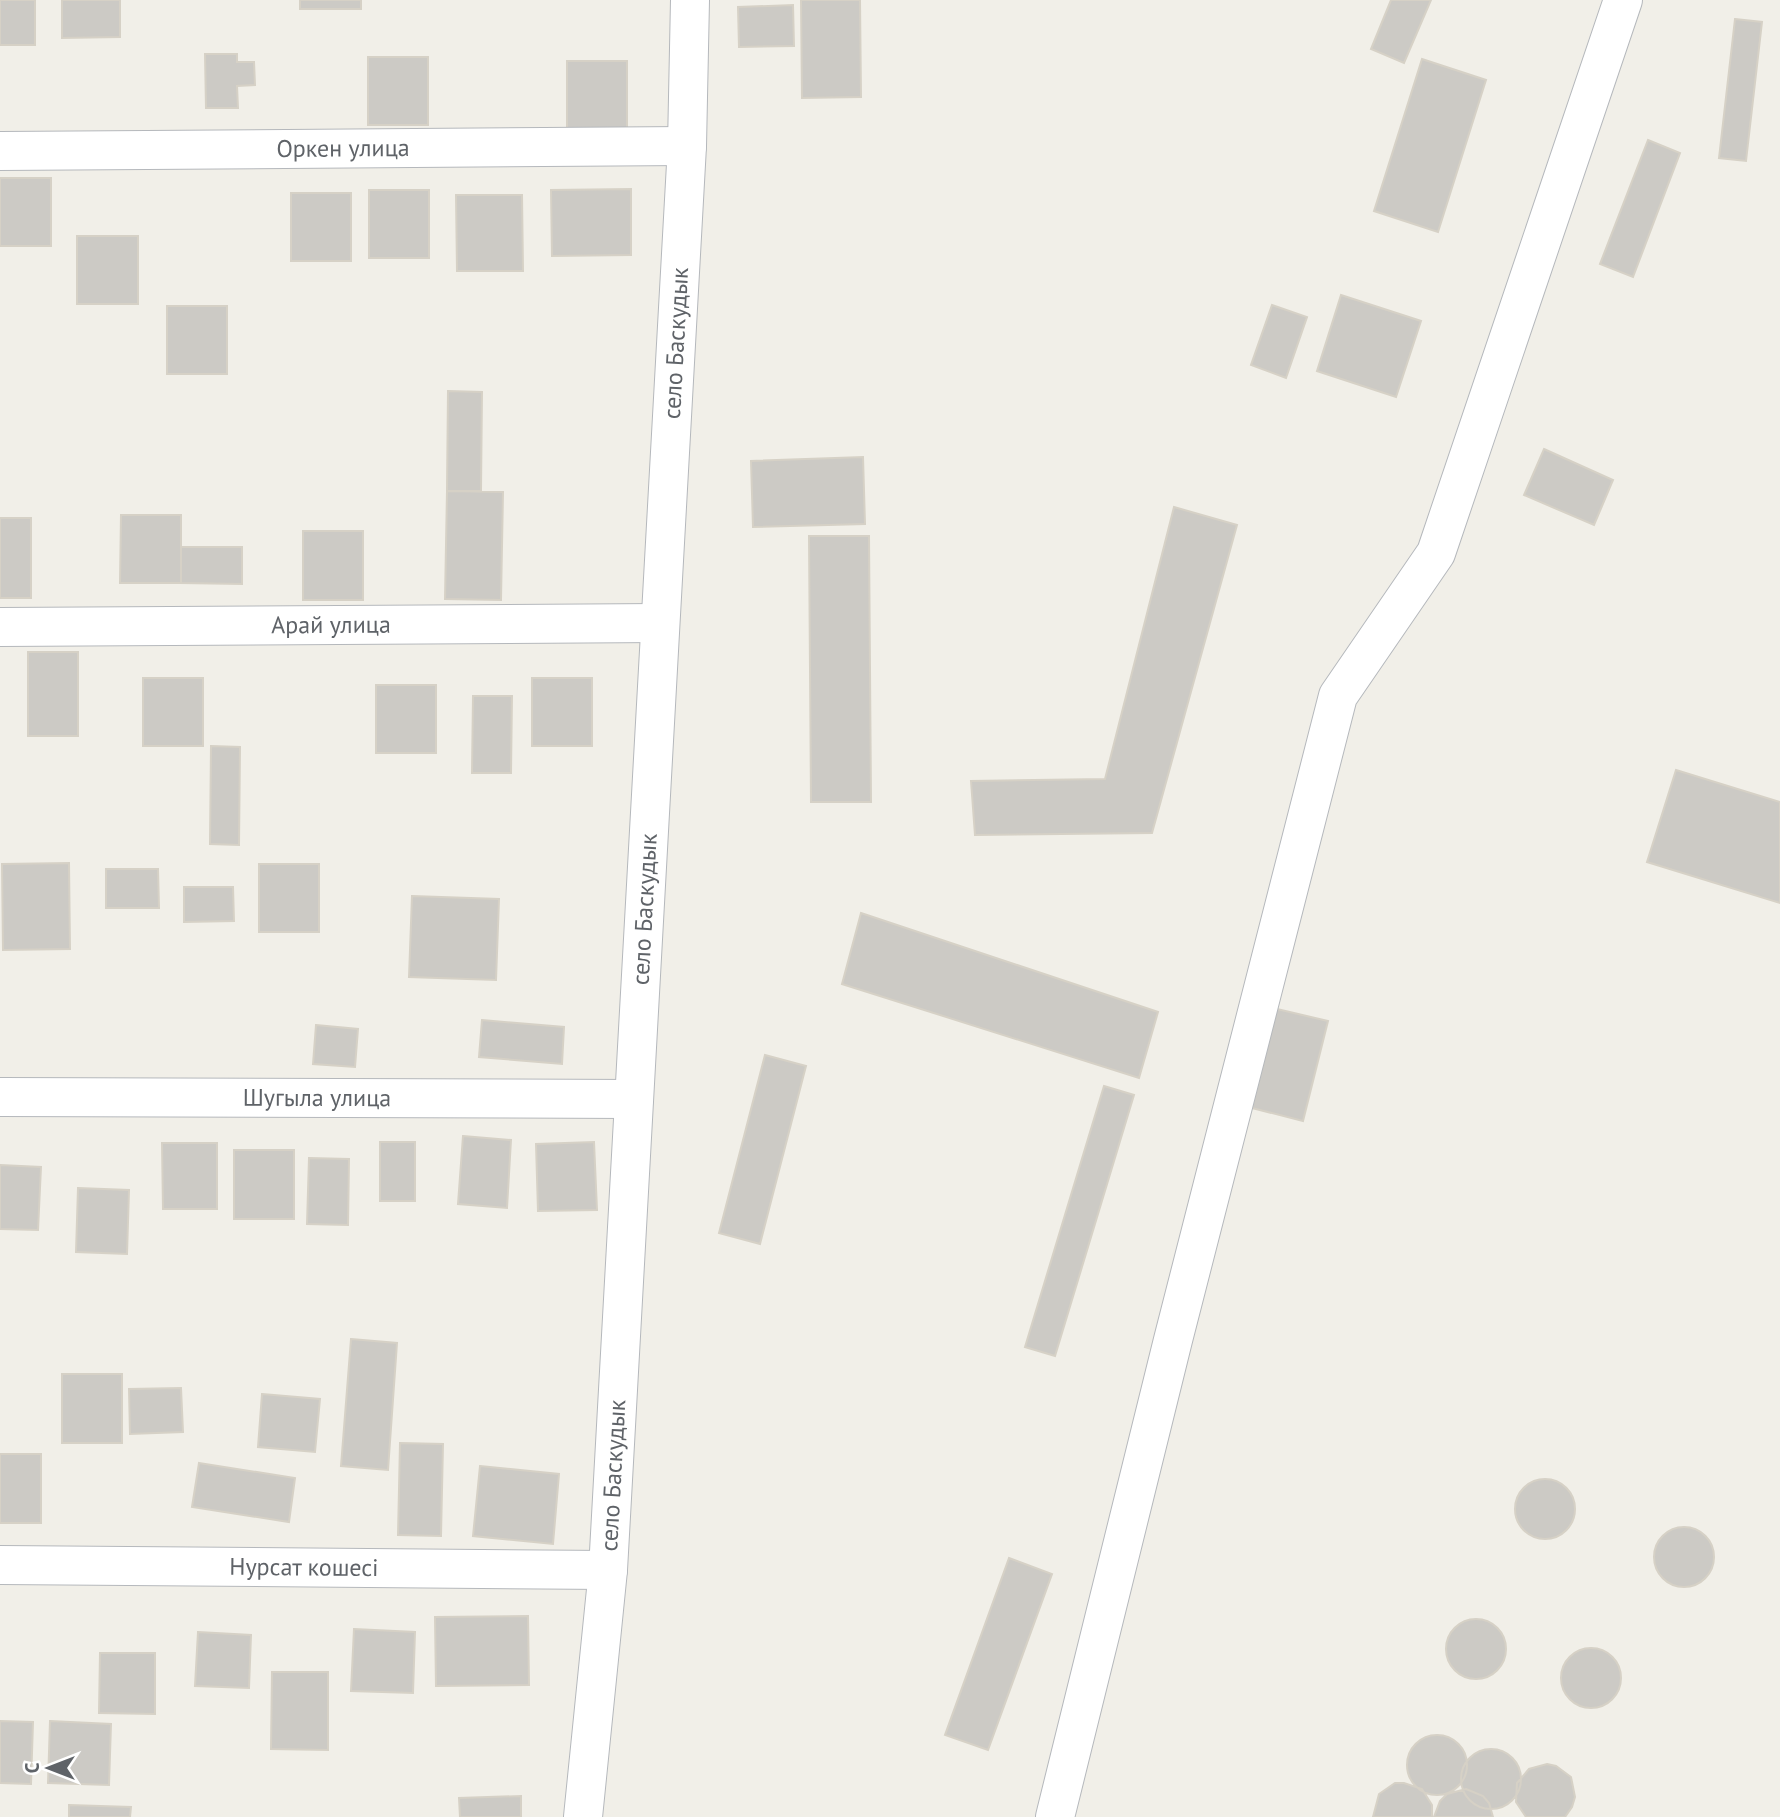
<svg xmlns="http://www.w3.org/2000/svg" width="1780" height="1817" viewBox="0 0 1780 1817" font-family="'PT Sans',sans-serif">
	<style>
		.building { fill: #cccac5; stroke: #d6d1c6; stroke-width: 2 }
		.lines { fill: none; stroke-linecap: round; stroke-linejoin: round }
		.minor-casing { stroke: #b5b8bc; stroke-width: 40 }
		.tertiary-casing { stroke: #b5b8bc; stroke-width: 40 }
		.minor { stroke: #fff; stroke-width: 38 }
		.tertiary { stroke: #fff; stroke-width: 38 }
		.labels { text-anchor: middle; stroke-width: 5; stroke-linejoin: round; paint-order: stroke }
		.street-label { font-size: 24px; fill: #5f6368; stroke: #fff }
	</style>
	<rect width="100%" height="100%" fill="#f1efe8"/>
	<path class="building" d="M0,0H35V45H0Z
		M62,0H120V37L62,38Z
		M300,0H361V9H300Z
		M801,0H860L861,97L802,98Z
		M1391,0H1431L1404,63L1371,49Z
		M793,5L794,46L739,47L738,7Z
		M1735,19L1762,22L1746,161L1719,158Z
		M205,54H237V62H254L255,85L237,86L238,108H206Z
		M368,57H428V125H368Z
		M1422,59L1486,80L1438,232L1374,211Z
		M567,61H627V129H567Z
		M1648,140L1680,153L1633,277L1600,264Z
		M0,178H51V246H0Z
		M631,189V255L552,256L551,190Z
		M369,190H429V258H369Z
		M291,193H351V261H291Z
		M456,195H522L523,271H457Z
		M77,236H138V304H77Z
		M1341,295L1421,321L1396,397L1317,371Z
		M1272,305L1307,317L1286,378L1251,365Z
		M167,306H227V374H167Z
		M448,391L482,392L481,491H447Z
		M1544,449L1613,480L1594,525L1524,495Z
		M863,457L865,524L753,527L751,461Z
		M447,491L503,492L501,600L445,599Z
		M1174,507L1237,525L1152,833L975,835L971,781L1105,779Z
		M121,515H181V583H120Z
		M0,518H31V598H0Z
		M303,531H363V600H303Z
		M809,536H869L871,802H811Z
		M181,547H242V584L181,583Z
		M28,652H78V736H28Z
		M143,678H203V746H143Z
		M532,678H592V746H532Z
		M376,685H436V753H376Z
		M473,696H512L511,773H472Z
		M211,746L240,747L239,845L210,844Z
		M1676,770L1780,802V903L1647,862Z
		M69,863L70,949L3,950L2,864Z
		M259,864H319V932H259Z
		M106,869H158L159,908H106Z
		M184,887H233L234,921L184,922Z
		M412,896L499,899L496,980L409,977Z
		M861,913L1158,1012L1139,1078L842,984Z
		M1277,1009L1328,1021L1303,1121L1252,1108Z
		M482,1020L564,1027L562,1064L479,1057Z
		M316,1025L358,1029L355,1067L313,1064Z
		M765,1055L806,1066L760,1244L719,1233Z
		M1104,1086L1134,1095L1055,1356L1025,1347Z
		M463,1136L511,1140L507,1208L458,1204Z
		M380,1142H415V1201H380Z
		M594,1142L597,1210L538,1211L536,1144Z
		M162,1143H217V1209H163Z
		M234,1150H294V1219H234Z
		M309,1158L349,1159L348,1225L307,1224Z
		M0,1165L41,1167L38,1230L0,1229Z
		M78,1188L129,1190L127,1254L76,1252Z
		M351,1339L397,1343L388,1470L341,1466Z
		M62,1374H122V1443H62Z
		M181,1388L183,1432L130,1434L129,1389Z
		M262,1394L320,1399L315,1452L258,1447Z
		M400,1443L443,1444L441,1536L398,1535Z
		M0,1454H41V1523H0Z
		M199,1463L295,1478L289,1522L192,1507Z
		M480,1466L559,1474L553,1544L473,1536Z
		M1515 1509a30 30 0 1 1 60 0a30 30 0 1 1-60 0Z
		M1654 1557a30 30 0 1 1 60 0a30 30 0 1 1-60 0Z
		M1009,1558L1052,1574L988,1750L945,1735Z
		M528,1616L529,1685L436,1686L435,1617Z
		M1446 1649a30 30 0 1 1 60 0a30 30 0 1 1-60 0Z
		M354,1629L415,1632L413,1693L351,1691Z
		M198,1632L251,1635L249,1688L195,1686Z
		M1561 1678a30 30 0 1 1 60 0a30 30 0 1 1-60 0Z
		M100,1653H155V1714L99,1713Z
		M272,1672H328V1750L271,1749Z
		M0,1721L33,1722L31,1784L0,1783Z
		M50,1721L111,1724L109,1785L48,1783Z
		M1407 1765a30 30 0 1 1 60 0a30 30 0 1 1-60 0Z
		M1461 1779a30 30 0 1 1 60 0a30 30 0 1 1-60 0Z
		M1547,1764L1556,1766L1571,1777L1575,1797L1572,1807L1565,1817H1526L1516,1802L1517,1783L1529,1769Z
		M1395,1783H1404L1422,1789L1432,1805V1817H1373L1379,1794Z
		M1466,1789L1483,1796L1489,1803L1493,1817H1434L1440,1801L1447,1794Z
		M521,1796V1817H460L459,1798Z
		M69,1805L131,1807L130,1817H69Z"/>
	<g class="lines">
		<defs>
			<g id="minor">
				<path id="s1" d="M0,151L687,146"/>
				<path id="s2" d="M0,627L660,623"/>
				<path id="s3" d="M0,1097L634,1099"/>
				<path id="s4" d="M0,1565L608,1570"/>
				<path d="M1055,1817L1173,1340L1338,696L1436,553L1623,0"/>
			</g>
			<g id="tertiary">
				<path id="s5" d="M583,1817L608,1570L687,146L690,0"/>
			</g>
		</defs>
		<use href="#minor" class="minor-casing"/>
		<use href="#tertiary" class="tertiary-casing"/>
		<use href="#minor" class="minor"/>
		<use href="#tertiary" class="tertiary"/>
	</g>
	<g class="labels">
		<g class="street-label">
			<text dy="8" stroke="none"><textPath href="#s1" startOffset="343">Оркен улица</textPath></text>
			<text dy="8" stroke="none"><textPath href="#s5" startOffset="1477">село Баскудык</textPath></text>
			<text dy="8" stroke="none"><textPath href="#s2" startOffset="331">Арай улица</textPath></text>
			<text dy="8" stroke="none"><textPath href="#s5" startOffset="910">село Баскудык</textPath></text>
			<text dy="8" stroke="none"><textPath href="#s3" startOffset="317">Шугыла улица</textPath></text>
			<text dy="8" stroke="none"><textPath href="#s5" startOffset="343">село Баскудык</textPath></text>
			<text dy="8" stroke="none"><textPath href="#s4" startOffset="304">Нурсат кошесi</textPath></text>
		</g>
	</g>
	<g transform="translate(49 1768) rotate(270)" stroke="#ffffff" stroke-width="5" paint-order="stroke">
	<path d="M0-5L12 26L0 18L-12 26Z" fill="#5f6368"/>
	<text y="-10" font-size="19" font-weight="bold" text-anchor="middle" fill="#5f6368">С</text>
	</g>
</svg>
